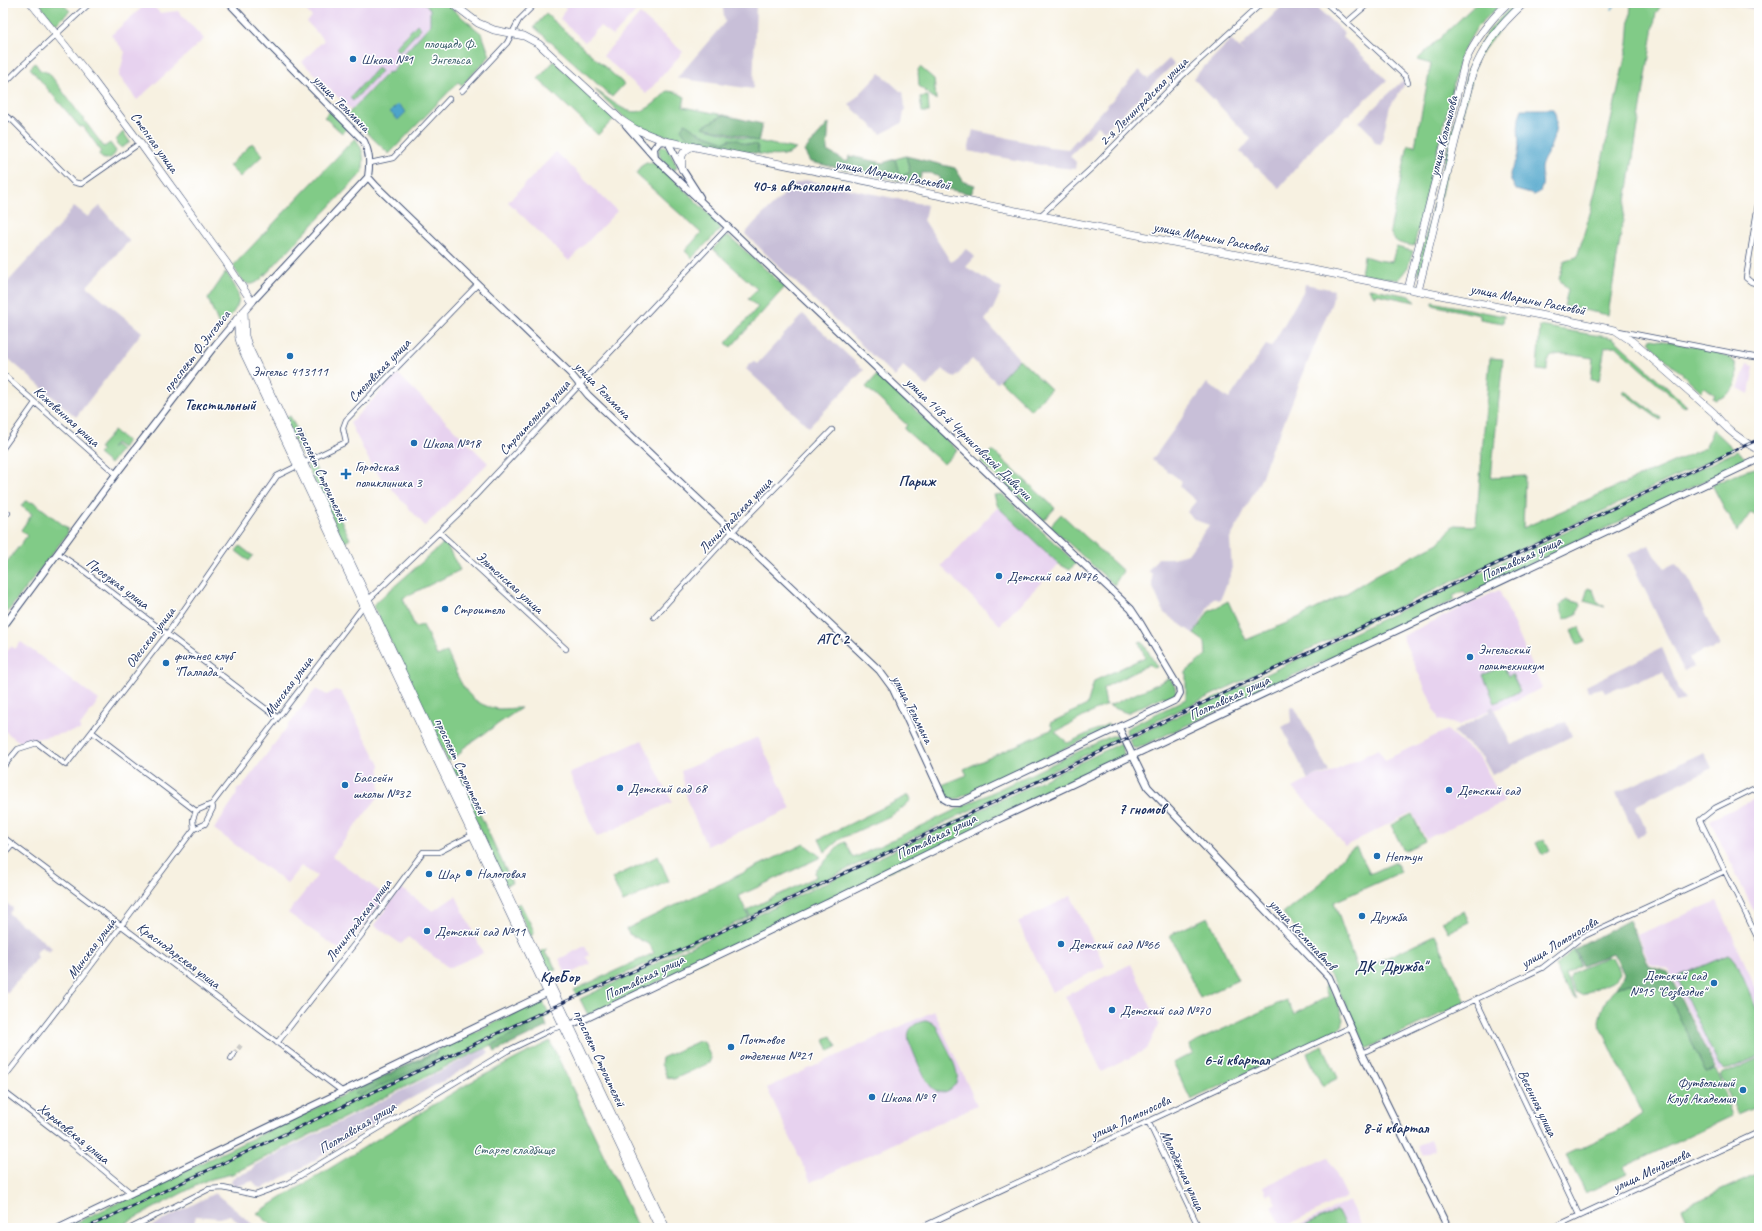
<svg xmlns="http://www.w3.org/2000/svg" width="1762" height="1231" viewBox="0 0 1762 1231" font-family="Caveat,sans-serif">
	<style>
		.built { fill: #e7d2ef }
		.industrial { fill: #c8bfd8 }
		.green { fill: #81cb87; stroke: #4e7d72 }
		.forest { fill: #68af74; stroke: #426f69 }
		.water { fill: #4ea4ca; stroke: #346a94 }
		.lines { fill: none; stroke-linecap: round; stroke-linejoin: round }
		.stream { stroke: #4ea4ca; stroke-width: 1.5 }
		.minor-tunnel { stroke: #cbcac7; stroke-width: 4.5; stroke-dasharray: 4.5 2; stroke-linecap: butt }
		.minor-casing { stroke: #3c4c72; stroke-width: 6 }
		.tertiary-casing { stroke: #3c4c72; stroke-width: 8 }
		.secondary-casing { stroke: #3c4c72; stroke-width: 8 }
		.primary-casing { stroke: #3c4c72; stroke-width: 8 }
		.minor { stroke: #fff; stroke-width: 4.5 }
		.tertiary { stroke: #fff; stroke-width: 6 }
		.secondary { stroke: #fff; stroke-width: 7 }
		.primary { stroke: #fff; stroke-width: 7 }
		.rail-casing { stroke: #1b2f5e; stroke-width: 3 }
		.rail { stroke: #fff; stroke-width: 1.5; stroke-dasharray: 4.5; stroke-linecap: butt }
		.poi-dot { fill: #1f6fb2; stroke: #fff; stroke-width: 1.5 }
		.labels { text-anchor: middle; stroke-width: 3; stroke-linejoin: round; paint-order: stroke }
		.park-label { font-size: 14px; fill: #3a5e6a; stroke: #fff }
		.poi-label { font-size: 14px; fill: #1b2f5e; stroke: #fff; text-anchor: start }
		.street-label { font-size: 14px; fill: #1b2f5e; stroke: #fff }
		.neighbourhood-label { font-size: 15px; font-weight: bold; fill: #1b2f5e; stroke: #fff }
	</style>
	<rect width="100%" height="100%" fill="#fff"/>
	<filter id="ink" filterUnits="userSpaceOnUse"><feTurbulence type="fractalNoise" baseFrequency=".025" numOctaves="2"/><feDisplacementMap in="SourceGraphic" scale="8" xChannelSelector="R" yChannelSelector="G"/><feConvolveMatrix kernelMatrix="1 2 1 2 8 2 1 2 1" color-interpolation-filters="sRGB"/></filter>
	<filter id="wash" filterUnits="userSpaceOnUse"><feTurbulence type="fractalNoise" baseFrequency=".012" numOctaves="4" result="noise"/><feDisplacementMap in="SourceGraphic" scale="16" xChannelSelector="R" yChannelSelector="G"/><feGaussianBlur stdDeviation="0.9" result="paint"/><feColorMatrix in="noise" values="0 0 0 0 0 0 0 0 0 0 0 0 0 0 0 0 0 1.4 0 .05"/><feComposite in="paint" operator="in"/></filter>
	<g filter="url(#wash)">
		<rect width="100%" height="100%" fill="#f7f1e1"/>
		<path class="built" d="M147,3H150L160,13L178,11L204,39L137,100L119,76L125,52L111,35Z
			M300,3H424L430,9V25L402,56L401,62L392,72L386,73L351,110L302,62L324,40L307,22L312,17Z
			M561,3H643L613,36L600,26L585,42L560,19L566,8Z
			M640,14L683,52L646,94L603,56Z
			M556,152L617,211L569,261L508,202Z
			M1747,364L1754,366L1749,394L1738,388Z
			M398,374L488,463L425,526L373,468L350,423Z
			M998,507L1059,564L1000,625L941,566Z
			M1499,590L1542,688L1495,710L1493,706L1488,709V711L1460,725L1439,720L1402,636Z
			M21,642L99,700L80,726V730L20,742L3,730V657L11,646L15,649Z
			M316,689L327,695L335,690L341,692L380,765L379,796L332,856L386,896L343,952L288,913L317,876L301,866L287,883L214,829L236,796L237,788H241Z
			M1447,730L1480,758L1504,802L1426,839L1412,812L1345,846L1330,827L1293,788L1317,775L1324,776L1378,749L1385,760Z
			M758,737L791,809L707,846L688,803L681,771Z
			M642,740L672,802L597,837L569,773Z
			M1759,797V922L1710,820Z
			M401,888L433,911L456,896L483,953L449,968L408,937L401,944L374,925Z
			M1071,896L1105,966L1052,992L1018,922Z
			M1717,901L1759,995V1057L1735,1068L1718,1073L1669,970L1650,964L1637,935Z
			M585,946L589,955L586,957L590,964L567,975L559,959Z
			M1131,964L1159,1024L1147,1049L1102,1072L1065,996Z
			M934,1011L977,1105L811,1182L767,1088Z
			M1430,1140L1435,1150L1423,1155L1418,1145Z
			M1328,1157L1347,1197L1282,1228L1272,1206L1276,1204L1271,1193L1267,1195L1263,1187Z
			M1349,1201L1362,1228H1295Z"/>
		<path class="industrial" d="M722,3H756L753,89L677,78L725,22Z
			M1285,3H1312L1344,33L1342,36L1387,80L1333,129L1324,135L1279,188L1240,152L1251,139L1193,78L1231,40L1244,53L1240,48Z
			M1720,3H1759V10Z
			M1169,59L1174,64L1104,131L1098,126L1070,156L1076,162L1075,169L1046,166L968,151L973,130L1049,147L1068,149L1139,70L1148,79Z
			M880,73L900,91H903L905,107L902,123L881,134L849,105Z
			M1402,81L1405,84L1390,106L1381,144L1375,143L1371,134L1359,122Z
			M806,180L927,205L924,220L951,262L967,249L975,257L966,267L1002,289L992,311L985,320L1019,359L997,383L972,359L955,378L942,369L927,386L903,366L895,377L745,234L754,223L795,184Z
			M74,206L88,217L100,206L130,242L126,244L87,286L142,332L76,417L3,354V287L60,225Z
			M1305,284L1334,290L1332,302L1280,432L1271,449L1261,479L1230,539L1232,571L1220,600L1213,598L1194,634L1164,613L1152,585V574L1148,571L1158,558H1172L1188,554L1209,525L1195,520L1187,512L1196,501L1179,486L1182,481L1152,460L1207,383L1229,399L1266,345L1271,347L1304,290Z
			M803,314L864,370L809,427L746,369L753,361L757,364Z
			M1649,545L1654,555L1665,568L1675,563L1687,576L1720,646L1711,650H1704L1689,658L1693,667L1684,671L1628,555Z
			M1662,648L1670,666L1678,689L1685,700L1676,702L1663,672L1605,693L1602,688L1588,691L1586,686Z
			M1294,706L1329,772L1324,775L1318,774L1308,780L1282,727L1291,722L1290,708Z
			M1493,706L1511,745L1561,723L1566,722L1572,736L1492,775L1482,757L1453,732L1489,712L1488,709Z
			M1704,752L1712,768L1639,803L1636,807L1647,832L1636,837L1616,793Z
			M6,903L13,908L9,914L52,948L49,952L41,947L35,954L38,957L7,993L3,989V907Z
			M486,1048L489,1053L449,1078L397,1106L366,1129L303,1167L263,1188L257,1187L253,1181L234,1187L231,1182L233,1178L252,1170L255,1165Z
			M215,1193L257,1228H244L230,1215L219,1218L196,1216L194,1224L196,1228H148Z"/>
		<path class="green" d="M40,3H62L70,11L56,24L45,12Z
			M411,3H445L482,34L490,56L462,85L458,82L389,154L348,114L387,73L392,72L401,62L402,56L430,25V9L424,3L412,4Z
			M1477,3H1502L1477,27L1461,54L1414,246C1402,244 1394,244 1390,231L1408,145L1415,146L1431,64L1417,60Z
			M1515,3H1521L1477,58L1422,267L1417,276L1418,265L1468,70C1480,37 1491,27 1515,3Z
			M1631,3H1663L1656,13L1608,315L1564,306L1568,290L1559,279L1565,260L1577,257L1591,210L1628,44Z
			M546,14L624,84L612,97L534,27Z
			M417,24L421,28L399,52L395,48Z
			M554,61L615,118L598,135L538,79Z
			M35,63L40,70L49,73L104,147L110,143L116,151C114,157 108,161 102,158L99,154L101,151L83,126L81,127L79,126L30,68Z
			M920,67L934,79L936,100L919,86L918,70Z
			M377,68L381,71L353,101L350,98Z
			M594,89C627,111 635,126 667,91L676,92L685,97L683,107L724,115L702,127C733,136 764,143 796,149C785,158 773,156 759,154L757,145L745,144L730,139L725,142L700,133L685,123L687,138L700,144L650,132L637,126L624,117Z
			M928,96L929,112H922L920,97Z
			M330,111L347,128L342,133L324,117Z
			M123,132L130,142L122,148L117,144L116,140Z
			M355,138C364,150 365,159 362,173L261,279C246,292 241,278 233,266Z
			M252,143L263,155L240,177L229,166Z
			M664,146L667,148L677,166L675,170C667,167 655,156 660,147Z
			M906,156L910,172L900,178L895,159Z
			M646,163H657L718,223L720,229L718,232L692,258L685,251L701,233L636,174L640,167Z
			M729,236L785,287L731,347L726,343L758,307L748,299L757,289L713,249L724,237Z
			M1396,247L1413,251L1408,267L1398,280L1361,274L1364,256L1377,260L1392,262Z
			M226,272C245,300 242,304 220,327L208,299Z
			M1368,288L1410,296L1415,302L1376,294L1375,297Z
			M1432,302L1504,316L1503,323L1480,319V315L1432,305Z
			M1540,326L1613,338L1686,405L1684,407L1616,346L1605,347L1599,381L1591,380L1593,358C1583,357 1556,350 1550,358C1547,362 1547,367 1547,371L1537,370Z
			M1652,339C1668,342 1725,349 1734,362C1737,367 1737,374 1736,380C1736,389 1724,398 1715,400L1713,398L1715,395L1705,387L1701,391L1660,354L1649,341Z
			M1490,358L1503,359L1491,478L1525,476L1523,528L1705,448L1713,429L1734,449L1127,735L1126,729L1129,727L1186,699V672L1206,655L1205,642L1194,634L1208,612L1228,601L1246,640L1289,622L1342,596L1376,575L1439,543L1454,525L1476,526Z
			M1019,359L1051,389L1031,410L1000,380Z
			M878,374L957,450L944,464L904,429L907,425L866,387Z
			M1624,390L1661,418L1660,420L1622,392Z
			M290,416L303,442L302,456L284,419Z
			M114,431L127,441L122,448L115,443L111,449L115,445L121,450L110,464L98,454L102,450L99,448Z
			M992,450L1055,508L1044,520L981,462Z
			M1737,451L1748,460L1466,595L1464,591L1453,596L1455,600L1138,748H1133L1129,739Z
			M313,463L350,539L344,543L307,466Z
			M1759,467V517L1751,512L1737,532L1712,485L1744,471Z
			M1002,494L1076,563L1070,570L1059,564L998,507L994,495Z
			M25,501L35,503L67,528L68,533L3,618V567L27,536L21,530L32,514L21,506Z
			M1061,514L1123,571L1114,585L1050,526Z
			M445,542L460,570L403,598L415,627L423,625L437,656L447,652C459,678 465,705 499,709C506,709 513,708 521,708L462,749L461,753L448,761L373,605Z
			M240,546L253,556L249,561L236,551Z
			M1588,588L1593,590L1597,601L1605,607L1584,601Z
			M1567,600L1580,603L1581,606L1577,611V614L1565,619L1561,610L1560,604Z
			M1579,627L1585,642L1578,645L1571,631Z
			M1142,641L1157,667L1153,668L1150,664L1103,688L1106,705L1055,732L1068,743L1108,724L1109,728L957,799L949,798L942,785L967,775L964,769L1053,729L1050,723L1087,705L1094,681L1145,657L1139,642Z
			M1503,666L1508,676L1512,674L1520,691L1495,703L1483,675Z
			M1170,678L1175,687L1176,693L1167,701L1164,696L1127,713L1109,706Z
			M1111,736H1117L1119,739L750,916L747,910L816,877L815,872L841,844L845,842L854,858Z
			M1121,743L1124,753L1122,757L1114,761L980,824L970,833L588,1015L580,999Z
			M456,765L467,789L462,792L451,768Z
			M470,793L512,883L506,885L464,796Z
			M909,795L911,800L901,809L890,816L840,839L825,852L819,839Z
			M1412,814L1425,841L1404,851L1391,825Z
			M1544,839L1550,851L1542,855L1536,843Z
			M804,844L821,857L739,896L749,917L577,996L574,990L654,953L650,945L629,934L626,929Z
			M1356,847L1370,874L1396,862L1401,872L1334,902L1358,971L1435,935L1466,1002L1366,1049L1335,982L1283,913L1321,883L1346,853Z
			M658,856L669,881L623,902L612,878Z
			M520,903L534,931L531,937L516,905Z
			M1464,911L1469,922L1448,932L1442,921Z
			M1208,917L1238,980L1200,998L1170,935Z
			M547,949L545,954L550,957L556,970L549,973L539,954L543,950Z
			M1574,949L1580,965L1565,974L1577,1000L1564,985L1555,966Z
			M1728,955L1736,961L1759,1015V1056L1725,1071L1719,1066L1677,977Z
			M1607,957L1612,958L1620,973L1616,979L1582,995L1576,993L1569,979L1572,973Z
			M1326,983L1336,999L1344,1019L1342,1026L1338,1030L1191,1100L1173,1063L1193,1053L1189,1045L1286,1000L1294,1014L1329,996L1325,990Z
			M1629,983H1642L1656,986L1669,996L1706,1072L1715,1070L1719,1077L1732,1116L1624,1167L1627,1173L1586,1193L1566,1155L1621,1129L1642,1114L1599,1023C1600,1012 1607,994 1616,988C1620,986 1625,985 1629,983Z
			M542,1000L550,1015L486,1048L455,1062L232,1174L207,1180L116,1228H65Z
			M925,1021L931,1022L936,1026C942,1039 955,1061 957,1074C959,1086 945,1097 935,1090C925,1084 914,1053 909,1041C906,1029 914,1023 925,1021Z
			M831,1036L837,1047L829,1051L824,1039Z
			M550,1041L638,1228H275L257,1213L469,1083Z
			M699,1041L704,1042L711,1058L709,1063L674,1079L667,1077L661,1064L662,1058Z
			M1323,1046L1338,1078L1322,1086L1307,1053Z
			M1759,1058V1105L1738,1114L1720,1076Z
			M1759,1173V1228H1691L1682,1208Z
			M1336,1211L1339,1213L1346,1228H1300Z"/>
		<path class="forest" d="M724,115L762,124L758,142L743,136L702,127Z
			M685,123L700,133L724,142C738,136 736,141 746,144C750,145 753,144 757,145L759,154L700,144L687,138L681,129Z
			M829,123L827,151L847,162L850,156L883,163L895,159L900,177L910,172L906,156L955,168L964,182L975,185L971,194L932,186L933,183H940L939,177L930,173H922L918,184L810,162L804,151Z
			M1629,920L1649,966L1668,972L1715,1069L1706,1072L1669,996L1656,986L1642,983H1629L1616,988L1624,974L1613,953L1582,966L1575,949Z
			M544,1017L547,1027L495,1052L492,1045Z
			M437,1052L434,1061L359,1096L354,1093L394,1072Z"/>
		<path class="water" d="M398,104L406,112L398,120L390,112Z
			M1522,109H1553C1559,118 1555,136 1551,145C1549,153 1542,160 1541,168C1541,179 1545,180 1540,192L1534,195L1516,190C1514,186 1510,180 1510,175C1510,169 1516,164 1517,158C1522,142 1514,125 1522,109Z"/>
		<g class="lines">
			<path class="stream" d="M1612,9L1616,3"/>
		</g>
	</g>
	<g filter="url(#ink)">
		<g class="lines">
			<path class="minor-tunnel" d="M234,1054L242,1044"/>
			<defs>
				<path id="minor" d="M1326,3L1406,77L1408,83
					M1347,22L1369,3
					M3,85L22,66L90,3
					M462,91L507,43L519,20L536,3
					M3,114L13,121L73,182L81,184L140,143
					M370,163L393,158L449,99
					M1759,198L1746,278L1751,282L1759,284
					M1040,216L1095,165L1183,75L1262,3
					M1619,331L1759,358
					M3,374L116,474
					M3,448L35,403
					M3,509L8,513
					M439,532L566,649
					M59,554L80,568L278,718
					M654,617L732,532L832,430
					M92,732L196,811
					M3,767L18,749L37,743L66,765L167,634L277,476L346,442L343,428L346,420L478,284
					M1759,786L1715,808L1700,820L1759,941
					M194,829L193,819L196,811L212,804
					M3,837L343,1092
					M3,856L13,844
					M1476,1000L1579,1215
					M277,1043L367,928L423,852H439L472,835
					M1362,1053L1542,968L1582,937L1725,871
					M231,1059L234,1054
					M3,1079L78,983L194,829L205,824L213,808L212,804L368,600L461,511L728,227
					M3,1091L67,1140L131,1193
					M1148,1121L1199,1228
					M131,1228L209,1189L223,1188L255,1195L288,1183L507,1051L552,1029L565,1025
					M920,1228L1350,1027
					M1552,1228L1759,1132"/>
				<path id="tertiary" d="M229,3L274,50L364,141C370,154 370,163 368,177L376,186L570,373L588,395L879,670L893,689L944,799L951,803H959L1176,700L1180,693L1179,688L1141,624L1131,609L655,158L654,148L659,142L665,141
					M626,125L655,158
					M668,142L682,169L700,197
					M252,302L368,177
					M3,627L116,474L216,344L237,319
					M1119,728L1148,787L1329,977L1362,1053L1448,1228
					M569,1025L587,1018L842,896L984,826L1759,459
					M59,1228L547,993"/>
				<path id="secondary" d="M452,3L478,23L494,30L524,36L539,44L621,120L635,129L665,141L1615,330L1633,342L1714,413C1724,428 1743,442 1759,450
					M682,169C681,159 680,152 691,147
					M1408,289L1465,62C1475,39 1490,20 1508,3
					M1418,291L1471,77C1484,45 1498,27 1524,3"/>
				<path id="primary" d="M31,3L92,79L140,143L226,262L252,302L237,319L239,339L243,351L659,1228
					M244,311L245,336L249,348L666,1228"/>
			</defs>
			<use href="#minor" class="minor-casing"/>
			<use href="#tertiary" class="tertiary-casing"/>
			<use href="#secondary" class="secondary-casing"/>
			<use href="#primary" class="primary-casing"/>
			<use href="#minor" class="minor"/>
			<use href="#tertiary" class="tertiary"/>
			<use href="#secondary" class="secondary"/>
			<use href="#primary" class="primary"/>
			<defs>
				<path id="rail" d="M86,1228L551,1008L712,936L1759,439"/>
			</defs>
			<use href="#rail" class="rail-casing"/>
			<use href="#rail" class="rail"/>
		</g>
	</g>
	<g class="poi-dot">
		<circle cx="353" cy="59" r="4"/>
		<circle cx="290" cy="356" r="4"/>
		<circle cx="414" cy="443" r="4"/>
		<path d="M344 468h4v4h4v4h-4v4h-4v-4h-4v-4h4z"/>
		<circle cx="999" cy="576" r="4"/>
		<circle cx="445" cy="609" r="4"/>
		<circle cx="1470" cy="657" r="4"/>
		<circle cx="166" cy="663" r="4"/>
		<circle cx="345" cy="785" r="4"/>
		<circle cx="620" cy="788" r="4"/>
		<circle cx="1449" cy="790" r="4"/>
		<circle cx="1377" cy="856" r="4"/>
		<circle cx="469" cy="873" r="4"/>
		<circle cx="429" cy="874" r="4"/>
		<circle cx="1362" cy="916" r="4"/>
		<circle cx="427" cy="931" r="4"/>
		<circle cx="1061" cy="944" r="4"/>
		<circle cx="1714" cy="983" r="4"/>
		<circle cx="1112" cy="1010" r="4"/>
		<circle cx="731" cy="1047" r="4"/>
		<circle cx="1743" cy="1090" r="4"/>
		<circle cx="872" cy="1097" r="4"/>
	</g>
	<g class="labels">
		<g class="park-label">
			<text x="450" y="48">площадь Ф.<tspan x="450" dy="16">Энгельса</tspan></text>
			<text x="514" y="1154">Старое кладбище</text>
		</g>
		<g class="poi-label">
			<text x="361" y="64">Школа №1</text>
			<text x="290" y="376" text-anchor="middle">Энгельс 413111</text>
			<text x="422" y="448">Школа №18</text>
			<text x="355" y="471">Городская<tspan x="355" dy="16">поликлиника 3</tspan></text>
			<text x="1007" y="581">Детский сад №76</text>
			<text x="453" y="614">Строитель</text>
			<text x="1478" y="654">Энгельский<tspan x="1478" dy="16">политехникум</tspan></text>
			<text x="174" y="660">фитнес клуб<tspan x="174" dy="16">"Паллада"</tspan></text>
			<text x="353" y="782">Бассейн<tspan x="353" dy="16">школы №32</tspan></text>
			<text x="628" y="793">Детский сад 68</text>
			<text x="1457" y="795">Детский сад</text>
			<text x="1385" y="861">Нептун</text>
			<text x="477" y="878">Налоговая</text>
			<text x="437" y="879">Шар</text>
			<text x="1370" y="921">Дружба</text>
			<text x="435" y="936">Детский сад №11</text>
			<text x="1069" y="949">Детский сад №66</text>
			<text x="1706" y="980" text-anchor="end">Детский сад<tspan x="1706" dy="16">№15 "Созвездие"</tspan></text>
			<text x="1120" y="1015">Детский сад №70</text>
			<text x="739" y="1044">Почтовое<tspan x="739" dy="16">отделение №21</tspan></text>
			<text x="1735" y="1087" text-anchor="end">Футбольный<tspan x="1735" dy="16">Клуб Академия</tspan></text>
			<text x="880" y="1102">Школа № 9</text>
		</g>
		<g class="street-label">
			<text transform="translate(1143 101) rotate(-45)" y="5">2-я Ленинградская улица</text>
			<text transform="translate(342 103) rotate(45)" y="5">улица Тельмана</text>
			<text transform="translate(1443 136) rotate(-76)" y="5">улица Колотилова</text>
			<text transform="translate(155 142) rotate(54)" y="5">Степная улица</text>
			<text transform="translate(893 174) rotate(11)" y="5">улица Марины Расковой</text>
			<text transform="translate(1211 237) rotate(11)" y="5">улица Марины Расковой</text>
			<text transform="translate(1528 299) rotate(11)" y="5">улица Марины Расковой</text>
			<text transform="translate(196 351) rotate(-52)" y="5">проспект Ф.Энгельса</text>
			<text transform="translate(379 370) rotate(-46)" y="5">Смеловская улица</text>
			<text transform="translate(603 390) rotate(46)" y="5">улица Тельмана</text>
			<text transform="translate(67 416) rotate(42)" y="5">Кожевенная улица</text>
			<text transform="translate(534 417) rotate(-47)" y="5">Строительная улица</text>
			<text transform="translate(969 438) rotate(44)" y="5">улица 148-й Черниговской Дивизии</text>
			<text transform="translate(322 473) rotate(65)" y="5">проспект Строителей</text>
			<text transform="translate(735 515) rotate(-46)" y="5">Ленинградская улица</text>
			<text transform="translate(1521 558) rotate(-25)" y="5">Полтавская улица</text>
			<text transform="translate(510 582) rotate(42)" y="5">Эльтонская улица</text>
			<text transform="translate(118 583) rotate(37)" y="5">Проезжая улица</text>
			<text transform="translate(150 637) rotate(-53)" y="5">Одесская улица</text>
			<text transform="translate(288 686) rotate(-53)" y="5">Минская улица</text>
			<text transform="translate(1229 697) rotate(-25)" y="5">Полтавская улица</text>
			<text transform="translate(913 709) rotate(63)" y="5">улица Тельмана</text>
			<text transform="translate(461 766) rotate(65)" y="5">проспект Строителей</text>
			<text transform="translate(936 836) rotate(-26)" y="5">Полтавская улица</text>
			<text transform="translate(358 920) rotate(-53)" y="5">Ленинградская улица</text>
			<text transform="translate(1303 934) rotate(47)" y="5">улица Космонавтов</text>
			<text transform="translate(1559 942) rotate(-31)" y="5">улица Ломоносова</text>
			<text transform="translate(91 948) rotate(-53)" y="5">Минская улица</text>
			<text transform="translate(179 955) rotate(37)" y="5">Краснодарская улица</text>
			<text transform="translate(644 977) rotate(-26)" y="5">Полтавская улица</text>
			<text transform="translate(600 1058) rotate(65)" y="5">проспект Строителей</text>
			<text transform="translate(1538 1103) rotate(64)" y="5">Весенняя улица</text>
			<text transform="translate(1130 1117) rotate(-25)" y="5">улица Ломоносова</text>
			<text transform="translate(357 1127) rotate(-31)" y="5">Полтавская улица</text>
			<text transform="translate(74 1133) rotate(39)" y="5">Харьковская улица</text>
			<text transform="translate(1183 1170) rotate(65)" y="5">Молодёжная улица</text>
			<text transform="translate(1651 1170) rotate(-25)" y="5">улица Менделеева</text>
		</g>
		<g class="neighbourhood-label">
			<text x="801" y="191">40-я автоколонна</text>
			<text x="220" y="410">Текстильный</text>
			<text x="917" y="486">Париж</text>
			<text x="833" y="644">АТС 2</text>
			<text x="1142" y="814">7 гномов</text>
			<text x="1391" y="971">ДК "Дружба"</text>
			<text x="560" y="982">КреБор</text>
			<text x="1237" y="1065">6-й квартал</text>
			<text x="1396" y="1133">8-й квартал</text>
		</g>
	</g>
	<rect width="1762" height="1231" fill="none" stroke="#fff" stroke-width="16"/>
</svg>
